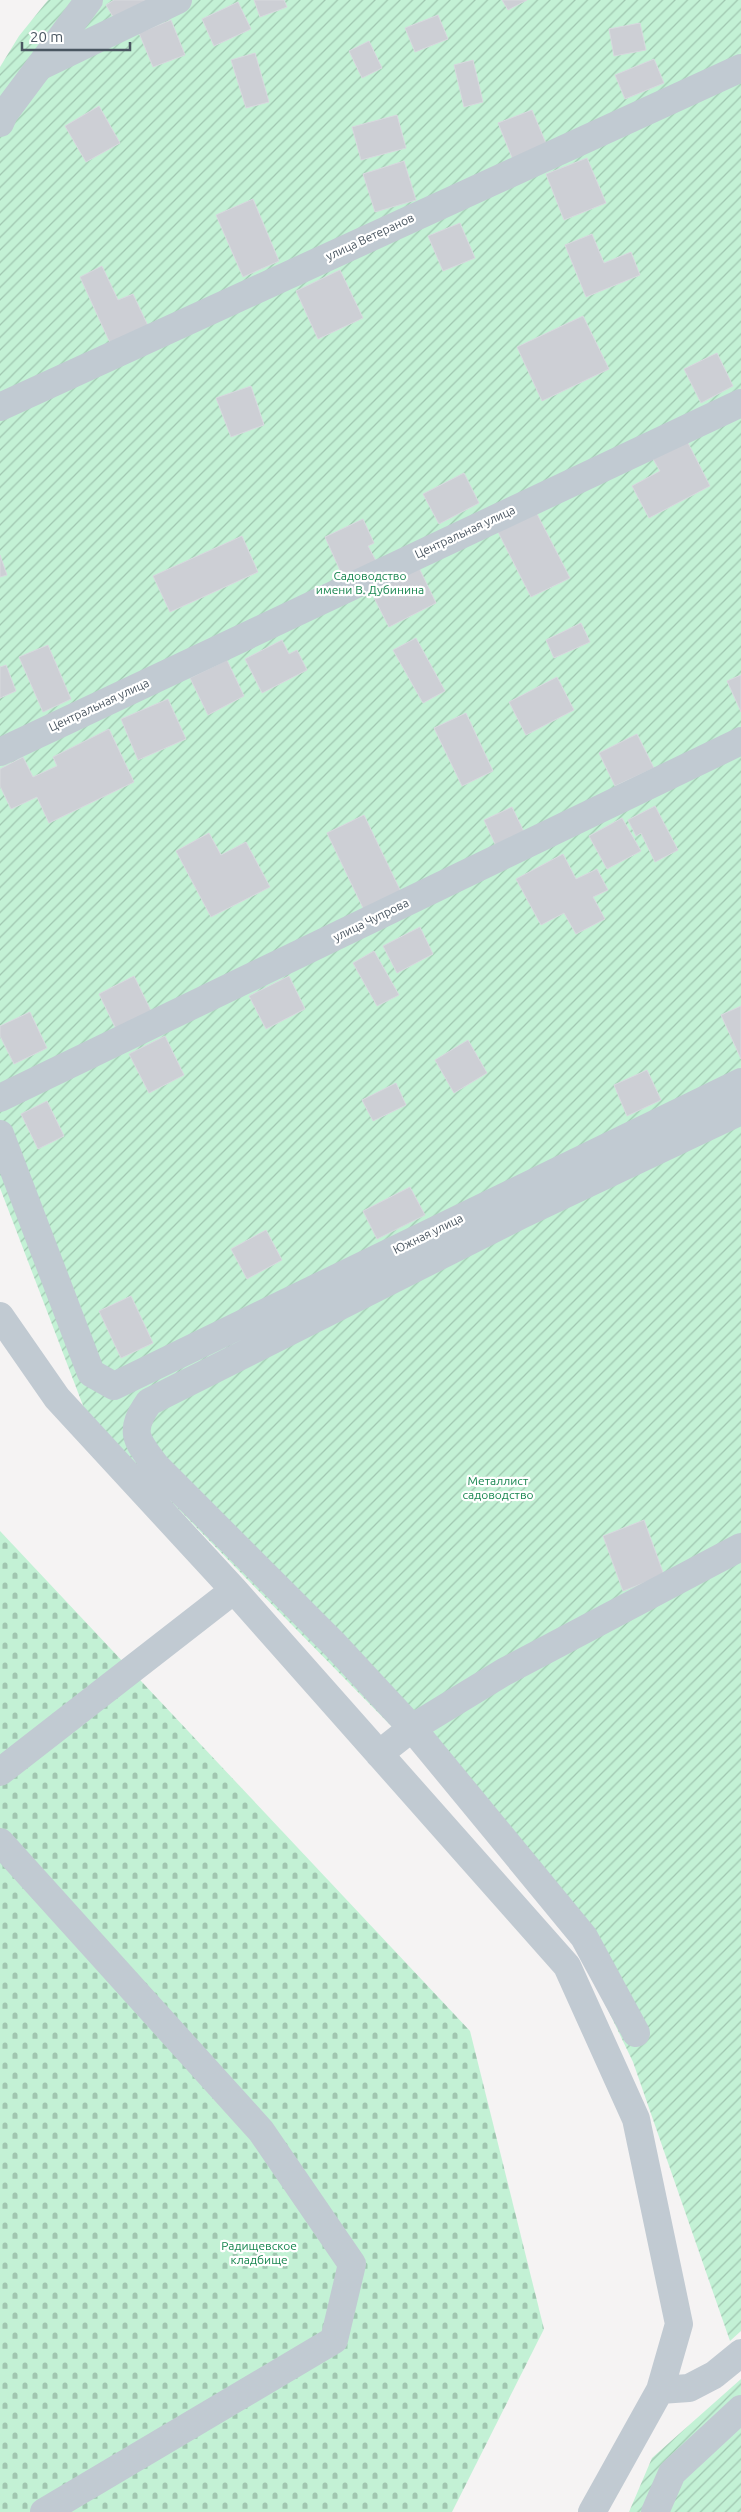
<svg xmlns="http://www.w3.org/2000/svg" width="741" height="2512" viewBox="0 0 741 2512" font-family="Ubuntu,sans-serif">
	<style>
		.cemetery { fill: url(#cemetery-stones) }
		.garden { fill: url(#garden-furrows) }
		.building { fill: #cdcfd5; stroke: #d7d9de }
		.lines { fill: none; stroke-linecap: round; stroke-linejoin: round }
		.minor { stroke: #c1cad2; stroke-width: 28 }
		.labels { text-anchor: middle; stroke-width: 4.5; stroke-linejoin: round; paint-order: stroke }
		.street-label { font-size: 12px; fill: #4a5661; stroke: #fff }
		.park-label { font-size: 12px; fill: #17864f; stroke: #fff }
	</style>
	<defs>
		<pattern id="cemetery-stones" width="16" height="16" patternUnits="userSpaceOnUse" patternTransform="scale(1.25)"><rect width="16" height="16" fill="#c3f1d5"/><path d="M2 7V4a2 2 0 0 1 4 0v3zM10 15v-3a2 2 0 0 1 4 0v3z" fill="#a0c6b0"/></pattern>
		<pattern id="garden-furrows" width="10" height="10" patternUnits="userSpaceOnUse" patternTransform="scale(1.25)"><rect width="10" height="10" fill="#c3f1d5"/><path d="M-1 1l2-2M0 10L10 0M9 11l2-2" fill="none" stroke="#a0c6b0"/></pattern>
	</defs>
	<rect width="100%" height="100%" fill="#f5f3f3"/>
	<path class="cemetery" d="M0,1531L470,2031L544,2329L452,2512H0Z"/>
	<path class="garden" d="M48,0H741V2331L730,2341L633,2062L574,1939L402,1737L87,1416L0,1188V67L19,36Z
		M741,2379V2512H629L652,2458Z"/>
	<path class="building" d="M114,0H160L118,25L106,5Z
		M254,0H284L287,7L260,17Z
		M502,0H527L508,10Z
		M238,2L251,29L214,46L202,19Z
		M438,15L448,39L415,52L405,28Z
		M171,20L185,55L153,67L139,33Z
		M640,23L646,50L614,56L609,29Z
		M369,41L382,68L362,78L349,51Z
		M255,53L269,102L246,108L231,60Z
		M654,59L664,83L625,99L615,75Z
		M473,60L483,102L464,107L454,65Z
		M99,106L120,143L86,162L65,126Z
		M532,110L547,146L513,160L498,123Z
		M397,115L406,148L361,160L352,127Z
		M587,158L606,203L564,220L546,174Z
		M404,161L416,200L375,212L363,174Z
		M253,199L279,261L243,277L216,215Z
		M460,223L475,258L443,271L428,236Z
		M592,234L604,263L631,252L640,275L586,297L565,245Z
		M102,266L118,300L133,294L149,328L111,345L80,277Z
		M340,270L363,318L318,339L296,291Z
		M583,316L609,369L542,401L517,347Z
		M717,353L733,386L701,403L684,369Z
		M251,386L264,425L231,437L216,398Z
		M687,441L710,486L649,518L632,486L660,471L653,459Z
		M464,473L479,503L439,524L423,494Z
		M536,512L570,578L531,597L498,532Z
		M363,519L374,543L368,546L376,561L343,577L325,537Z
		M242,536L258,572L170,612L153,576Z
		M0,555L7,575L0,577Z
		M419,568L436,603L389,627L371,592Z
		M581,623L590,642L554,658L546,640Z
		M416,638L445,691L423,703L393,650Z
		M282,640L289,654L297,650L307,670L262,693L245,659Z
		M48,645L71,699L43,712L19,657Z
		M227,660L244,696L208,715L190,678Z
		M6,665L16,691L0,698V667Z
		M741,675V712L727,681Z
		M557,677L574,710L526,735L509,702Z
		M168,699L186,739L138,760L121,719Z
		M466,713L493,771L462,786L434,728Z
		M109,729L134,782L49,823L37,797L11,809L0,786V769L23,757L33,777L57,766L53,757Z
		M637,734L654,768L615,786L599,753Z
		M655,806L678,850L655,862L641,833L636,836L628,820Z
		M512,807L524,832L496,846L484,820Z
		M364,815L401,892L364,910L327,833Z
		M622,818L641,851L607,869L589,836Z
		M209,833L221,855L246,842L270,887L211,917L176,851Z
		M563,854L576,879L597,869L608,890L593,897L605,919L576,934L564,913L541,925L516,879Z
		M420,927L433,954L397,973L383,946Z
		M374,951L399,995L377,1006L353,963Z
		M134,976L153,1015L118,1033L99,994Z
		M289,976L305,1009L266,1029L249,996Z
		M741,1006V1059L721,1015Z
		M30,1012L47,1048L14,1064L0,1036V1026Z
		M165,1036L184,1075L149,1093L129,1054Z
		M468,1040L487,1073L454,1093L435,1060Z
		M647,1070L661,1100L627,1116L614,1085Z
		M396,1083L406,1105L373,1121L362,1100Z
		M47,1101L64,1136L38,1149L21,1114Z
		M410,1187L425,1215L377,1239L363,1211Z
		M266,1230L282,1260L247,1279L231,1249Z
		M131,1296L153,1343L121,1358L99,1311Z
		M644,1520L664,1575L623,1591L603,1536Z"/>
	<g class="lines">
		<path class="minor" d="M39,67L178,0
			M0,123L4,114L89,0
			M0,407L741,68
			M0,752L741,403
			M0,1098L741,741
			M0,1134L91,1373L114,1386L741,1082
			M0,1316L57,1398L234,1590L567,1966L636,2119L679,2324L660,2390L592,2512
			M379,1754L412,1728L504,1672L741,1547
			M0,1772L234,1590
			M0,1842L261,2131L352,2264L334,2340L44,2512
			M636,2033L584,1937L412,1728L335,1645L157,1467C136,1440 128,1432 149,1402L525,1213L741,1111
			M660,2390L689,2388L714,2375L741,2353
			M655,2512L672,2473L741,2409"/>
	</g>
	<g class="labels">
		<g class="street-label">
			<text transform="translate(370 237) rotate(-25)" y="4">улица Ветеранов</text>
			<text transform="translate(465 532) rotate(-25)" y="4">Центральная улица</text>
			<text transform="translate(99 705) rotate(-25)" y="4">Центральная улица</text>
			<text transform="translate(371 920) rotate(-26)" y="4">улица Чупрова</text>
			<text transform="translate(428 1234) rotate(-26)" y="4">Южная улица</text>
		</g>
		<g class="park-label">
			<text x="370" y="580">Садоводство<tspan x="370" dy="14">имени В. Дубинина</tspan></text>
			<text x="498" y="1485">Металлист<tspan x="498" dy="14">садоводство</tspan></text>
			<text x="259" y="2250">Радищевское<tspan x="259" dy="14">кладбище</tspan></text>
		</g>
	</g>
	<path d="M22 42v8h108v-8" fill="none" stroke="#4a5661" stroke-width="2.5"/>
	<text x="30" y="42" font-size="15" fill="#4a5661" stroke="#ffffff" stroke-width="4" paint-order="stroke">20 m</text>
</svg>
